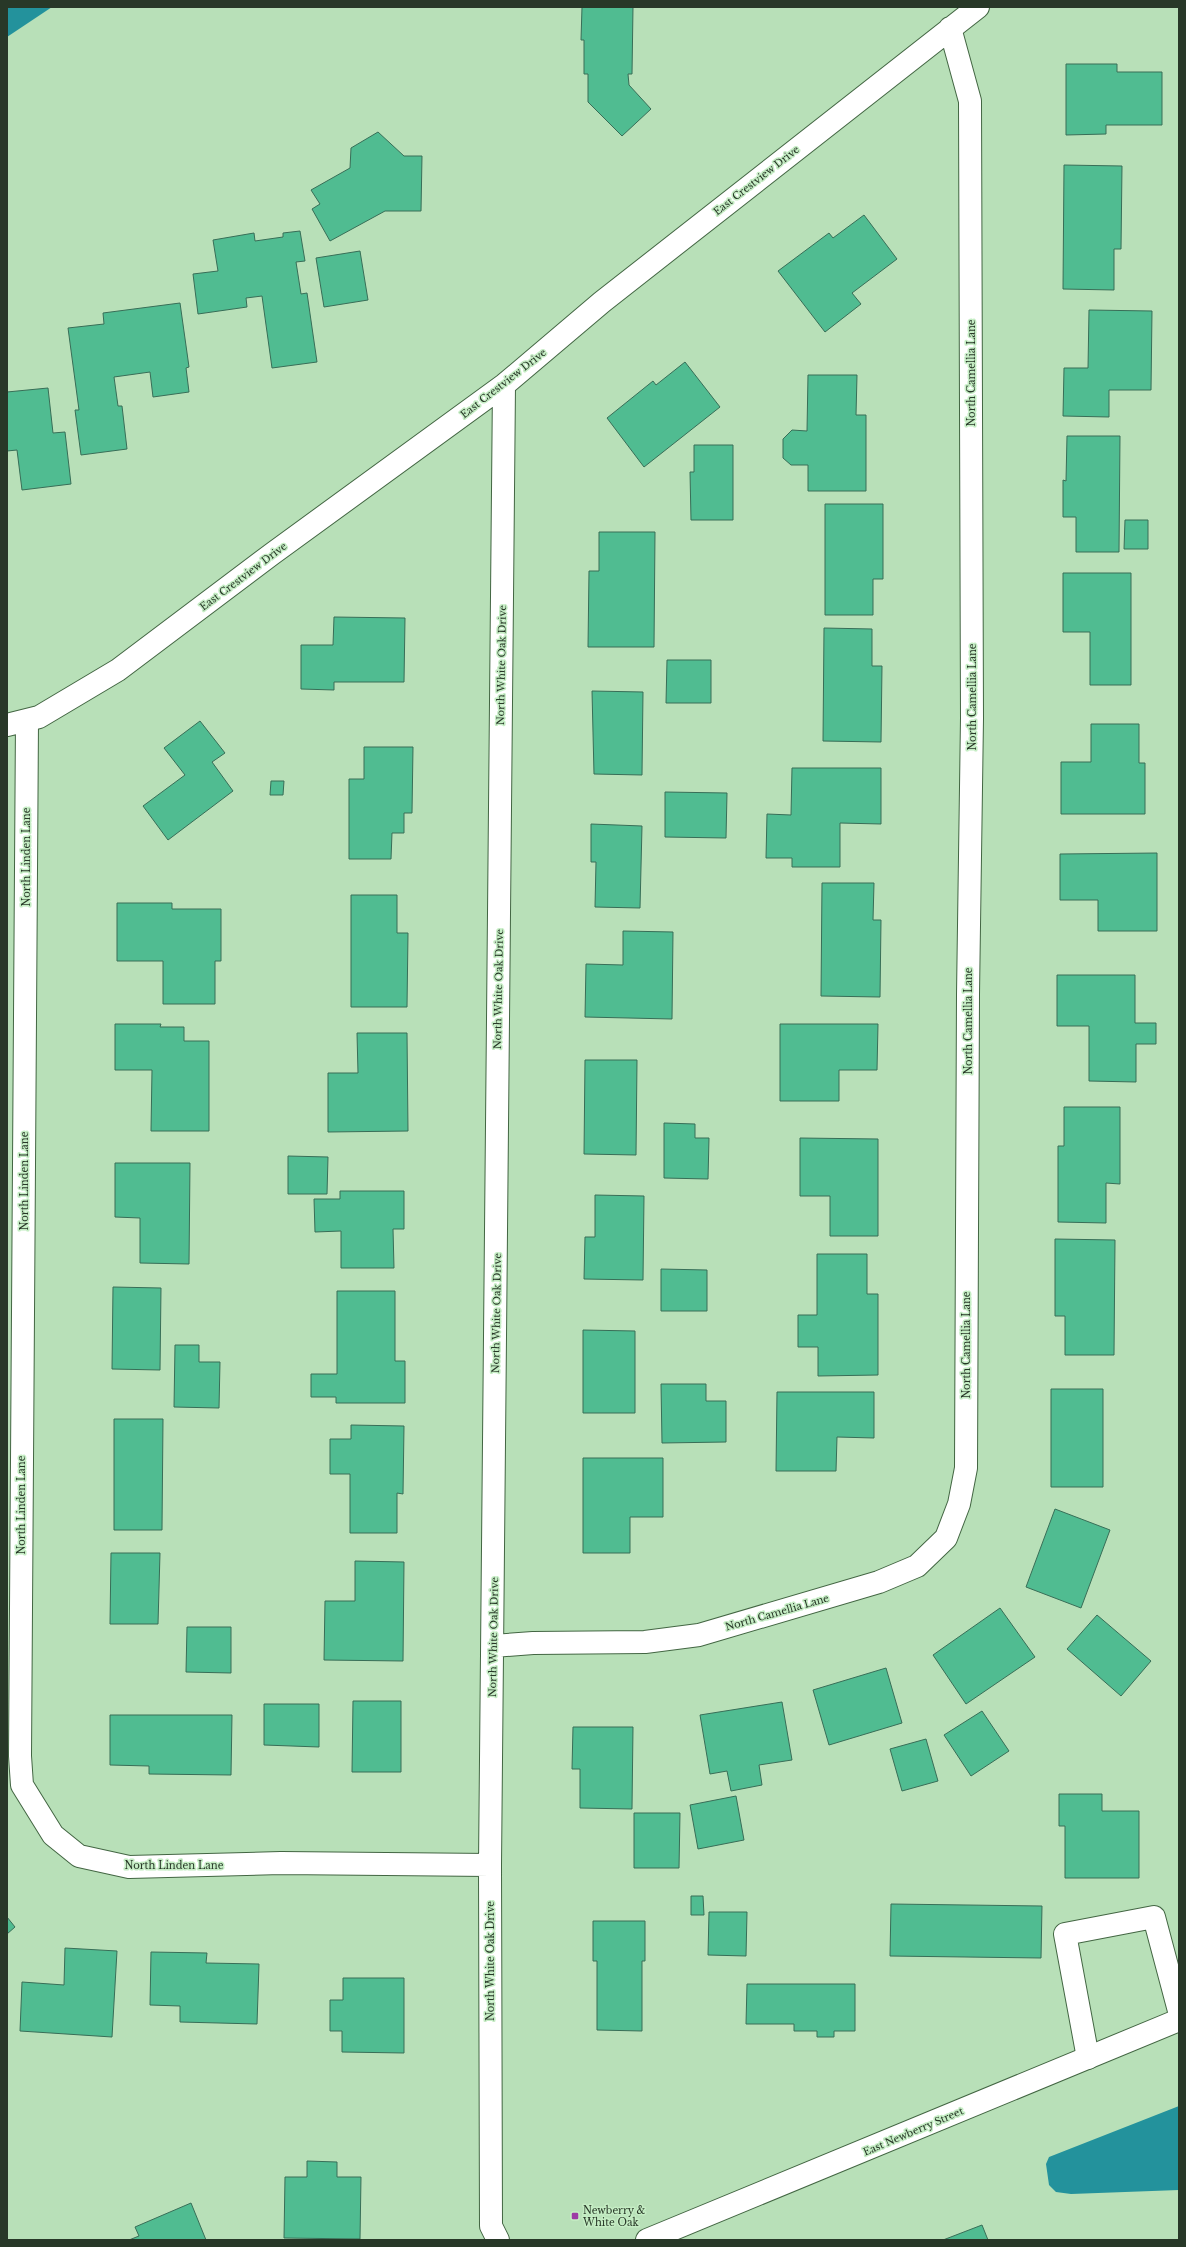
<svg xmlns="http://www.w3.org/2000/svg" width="1186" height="2247" viewBox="0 0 1186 2247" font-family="'Libre Baskerville',serif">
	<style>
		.water { fill: #23929c }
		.building { fill: #50bc91; stroke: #386e57 }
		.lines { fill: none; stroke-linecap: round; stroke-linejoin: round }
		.service-casing { stroke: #436643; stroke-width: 24 }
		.minor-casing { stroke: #436643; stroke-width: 24 }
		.secondary-casing { stroke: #436643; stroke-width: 24 }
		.service { stroke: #fff; stroke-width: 22 }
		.minor { stroke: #fff; stroke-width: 22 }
		.secondary { stroke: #fff; stroke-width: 22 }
		.poi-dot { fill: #9d3da5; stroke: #c5edc4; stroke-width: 1.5 }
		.labels { text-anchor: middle; stroke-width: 3; stroke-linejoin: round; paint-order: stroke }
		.street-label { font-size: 10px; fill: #283828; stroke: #c5edc4 }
		.poi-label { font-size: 10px; fill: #283828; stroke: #c5edc4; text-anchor: start }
	</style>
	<rect width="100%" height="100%" fill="#b8e0b8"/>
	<path class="water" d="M7,7H52L7,37Z
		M1179,2106V2190L1071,2194L1056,2192L1049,2185L1046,2164L1049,2157Z"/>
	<path class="building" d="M582,7H633L632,74H628L629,85L651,109L622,136L588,102V74H584V40H581Z
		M1066,64H1117V72H1162V125H1106V134L1066,135Z
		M378,132L404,156H422L421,211H385L330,241L312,209L320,204L311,190L350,168L351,148Z
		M1064,165L1122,166L1121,249H1114V290L1063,289Z
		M864,215L897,259L852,293L861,304L825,332L778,271L829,233L833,238Z
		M300,231L305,261L296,262L301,294L307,293L317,362L272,368L262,296L246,298L247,307L198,314L193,274L218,271L213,240L254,233L255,241L283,237V233Z
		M360,251L368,300L324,307L316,258Z
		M180,303L189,367L186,368L189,392L153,397L150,372L114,377L118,406H122L127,449L81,455L75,410H79L68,328L104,324L103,313Z
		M1089,310L1152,311L1151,390H1109V417L1063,416L1064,368H1088Z
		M685,362L720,407L644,467L607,418L653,381L656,385Z
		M808,375H857L856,415H866V491H808V465H791L783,458V439L792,430L807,431Z
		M48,388L53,433L65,432L71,484L22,490L17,450L7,451V392Z
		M1067,436H1120L1119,552H1076V517H1063V480L1066,481Z
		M694,445H733V520H691L690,472H694Z
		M825,504H883V579H873V615H825Z
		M1125,520H1148V549H1124Z
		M599,532H655L654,647H588L589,571H599Z
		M1063,573H1131V685H1090V632H1063Z
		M334,617L405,618L404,682H334V690L301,689V645H333Z
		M824,628L872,629V666H882L881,742L823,741Z
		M667,660H711V703H666Z
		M592,691L643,692L642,775L594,774Z
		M200,721L225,753L212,762L233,791L168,840L143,806L185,775L164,748Z
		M1091,724H1139V763H1145V814H1061V762H1091Z
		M364,747H413L412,813H404V833H392L391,859H349V779H364Z
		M792,768H881V824L840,823V867H792V858H766L767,814L791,815Z
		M271,781H284L283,795H270Z
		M665,792L727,793L726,838L665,837Z
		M591,824L642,826L640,908L595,907L596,862H591Z
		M1157,853V931H1098V900H1060V854Z
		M822,883H874L873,920H881L880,997L821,996Z
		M351,895H397V933H408L407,1007H351Z
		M117,903H172V909H221V961H215V1004H163V961H117Z
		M623,931L673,932L672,1019L585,1017L586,964L623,965Z
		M1057,975H1135V1023H1156V1044H1136V1082L1089,1081V1026H1057Z
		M115,1024H161L160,1027H184V1041H209V1131H151L152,1070H115Z
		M780,1024H878L877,1070H839V1101H780Z
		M357,1033H407L408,1131L328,1132V1073H358Z
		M585,1060H637L636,1155L584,1154Z
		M1064,1107H1120V1184L1106,1183V1223L1058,1222V1146H1064Z
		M664,1123L695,1124V1138H709L708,1179L664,1178Z
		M800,1138L878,1139V1236H830V1196H800Z
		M288,1156L328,1157L327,1194H288Z
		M115,1163H190L189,1264L140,1263V1218L115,1217Z
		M340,1191H404V1229H393L394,1268H341V1231L315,1232L314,1199H340Z
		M595,1195L644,1196L643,1280L584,1279L585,1237H595Z
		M1055,1239L1115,1240L1114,1355H1065V1316H1055Z
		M817,1254H867V1294H878V1375L818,1376V1347H798V1315H817Z
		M661,1269L707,1270V1311H661Z
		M113,1287L161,1288L160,1370L112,1369Z
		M337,1291H395V1361H405V1403H336V1397H311V1374H337Z
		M583,1330L635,1331V1413H583Z
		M175,1345H199V1362H220L219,1408L174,1407Z
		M661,1384H706V1401H726V1442L662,1443Z
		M1051,1389H1103V1487H1051Z
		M777,1392H874V1438L837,1437L836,1471H776Z
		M114,1419H163L162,1530H114Z
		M351,1425L404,1426L403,1494L397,1493V1533H350V1474H330V1439H351Z
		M583,1458H663V1517H630V1553H583Z
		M1055,1509L1110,1530L1081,1608L1026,1587Z
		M111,1553H160L158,1624H110Z
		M355,1561L404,1562L403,1661L324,1660L325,1601H355Z
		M1000,1608L1035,1657L966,1704L933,1655Z
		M1097,1615L1151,1661L1121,1696L1067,1649Z
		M187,1627H231V1673L186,1672Z
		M886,1668L902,1723L829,1745L813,1690Z
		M353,1701H401V1772H352Z
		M782,1702L792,1760L759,1765L762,1785L731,1791L727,1771L710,1774L700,1715Z
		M264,1704H319V1747L264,1745Z
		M982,1711L1009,1751L971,1776L944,1735Z
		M110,1715H232L231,1775L149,1774V1766L110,1765Z
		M573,1727H633L632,1809L580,1808V1769H572Z
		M926,1739L938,1781L902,1791L890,1749Z
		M1059,1794H1102V1811H1139V1878H1065V1826H1059Z
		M736,1796L744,1840L698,1849L690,1805Z
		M634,1813H680L679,1868H634Z
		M691,1896H703L704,1915H691Z
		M891,1904L1042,1906L1041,1958L890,1956Z
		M709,1912H747L746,1956L708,1955Z
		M7,1917L15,1927L7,1934Z
		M593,1921H645V1961H642V2031L597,2030V1961H593Z
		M65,1948L117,1951L112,2037L20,2031L22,1982L64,1985Z
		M151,1952L207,1953L206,1963L259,1964L257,2024L180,2022V2006L150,2005Z
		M343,1978H404V2053L342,2052V2031H330V2000H343Z
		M747,1984H855V2031H834V2037H817V2031H794V2024H746Z
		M307,2161L337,2162V2177H361L360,2239L284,2238L285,2177H307Z
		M191,2203L206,2240H129L139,2236L135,2227Z
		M982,2225L988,2240H943Z"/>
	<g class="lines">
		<defs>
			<path id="service" d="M1088,2058L1065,1934L1154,1917L1179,2011"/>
			<path id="minor" d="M27,721L20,1756L22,1785L53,1835L79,1856L129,1867L281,1863L490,1865
				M7,725L39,717L118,670L272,554L504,385L602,302L978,7
				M493,1646L533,1643L645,1642L699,1635L879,1582L917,1566L946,1538L959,1504L966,1468L968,995L972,718L970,101L950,28
				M498,2240L491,2226L490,1865L504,385"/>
			<path id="secondary" d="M647,2240L1179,2020"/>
		</defs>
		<use href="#service" class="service-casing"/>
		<use href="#minor" class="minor-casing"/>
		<use href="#secondary" class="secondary-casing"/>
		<use href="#service" class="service"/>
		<use href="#minor" class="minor"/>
		<use href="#secondary" class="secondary"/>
	</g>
	<rect class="poi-dot" x="571" y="2212" width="8" height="8" rx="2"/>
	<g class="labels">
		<g class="street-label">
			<text transform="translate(756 180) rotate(-38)" y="4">East Crestview Drive</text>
			<text transform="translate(971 373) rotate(-90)" y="4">North Camellia Lane</text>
			<text transform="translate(503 383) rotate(-38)" y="4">East Crestview Drive</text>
			<text transform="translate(243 576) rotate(-37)" y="4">East Crestview Drive</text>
			<text transform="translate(501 665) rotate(-89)" y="4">North White Oak Drive</text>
			<text transform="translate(972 697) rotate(-90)" y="4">North Camellia Lane</text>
			<text transform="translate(26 857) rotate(-90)" y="4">North Linden Lane</text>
			<text transform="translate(498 989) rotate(-89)" y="4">North White Oak Drive</text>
			<text transform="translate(968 1021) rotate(-90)" y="4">North Camellia Lane</text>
			<text transform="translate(24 1181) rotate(-90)" y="4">North Linden Lane</text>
			<text transform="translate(496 1313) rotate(-89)" y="4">North White Oak Drive</text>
			<text transform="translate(966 1345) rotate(-90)" y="4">North Camellia Lane</text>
			<text transform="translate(21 1505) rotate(-90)" y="4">North Linden Lane</text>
			<text transform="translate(777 1612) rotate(-16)" y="4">North Camellia Lane</text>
			<text transform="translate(493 1637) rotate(-89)" y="4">North White Oak Drive</text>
			<text x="174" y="1869">North Linden Lane</text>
			<text transform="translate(490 1961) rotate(-90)" y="4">North White Oak Drive</text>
			<text transform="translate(913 2131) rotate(-23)" y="4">East Newberry Street</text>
		</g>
		<g class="poi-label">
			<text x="583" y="2214">Newberry &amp;<tspan x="583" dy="12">White Oak</tspan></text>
		</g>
	</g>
	<rect width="1186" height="2247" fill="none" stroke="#283828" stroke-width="16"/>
</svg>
